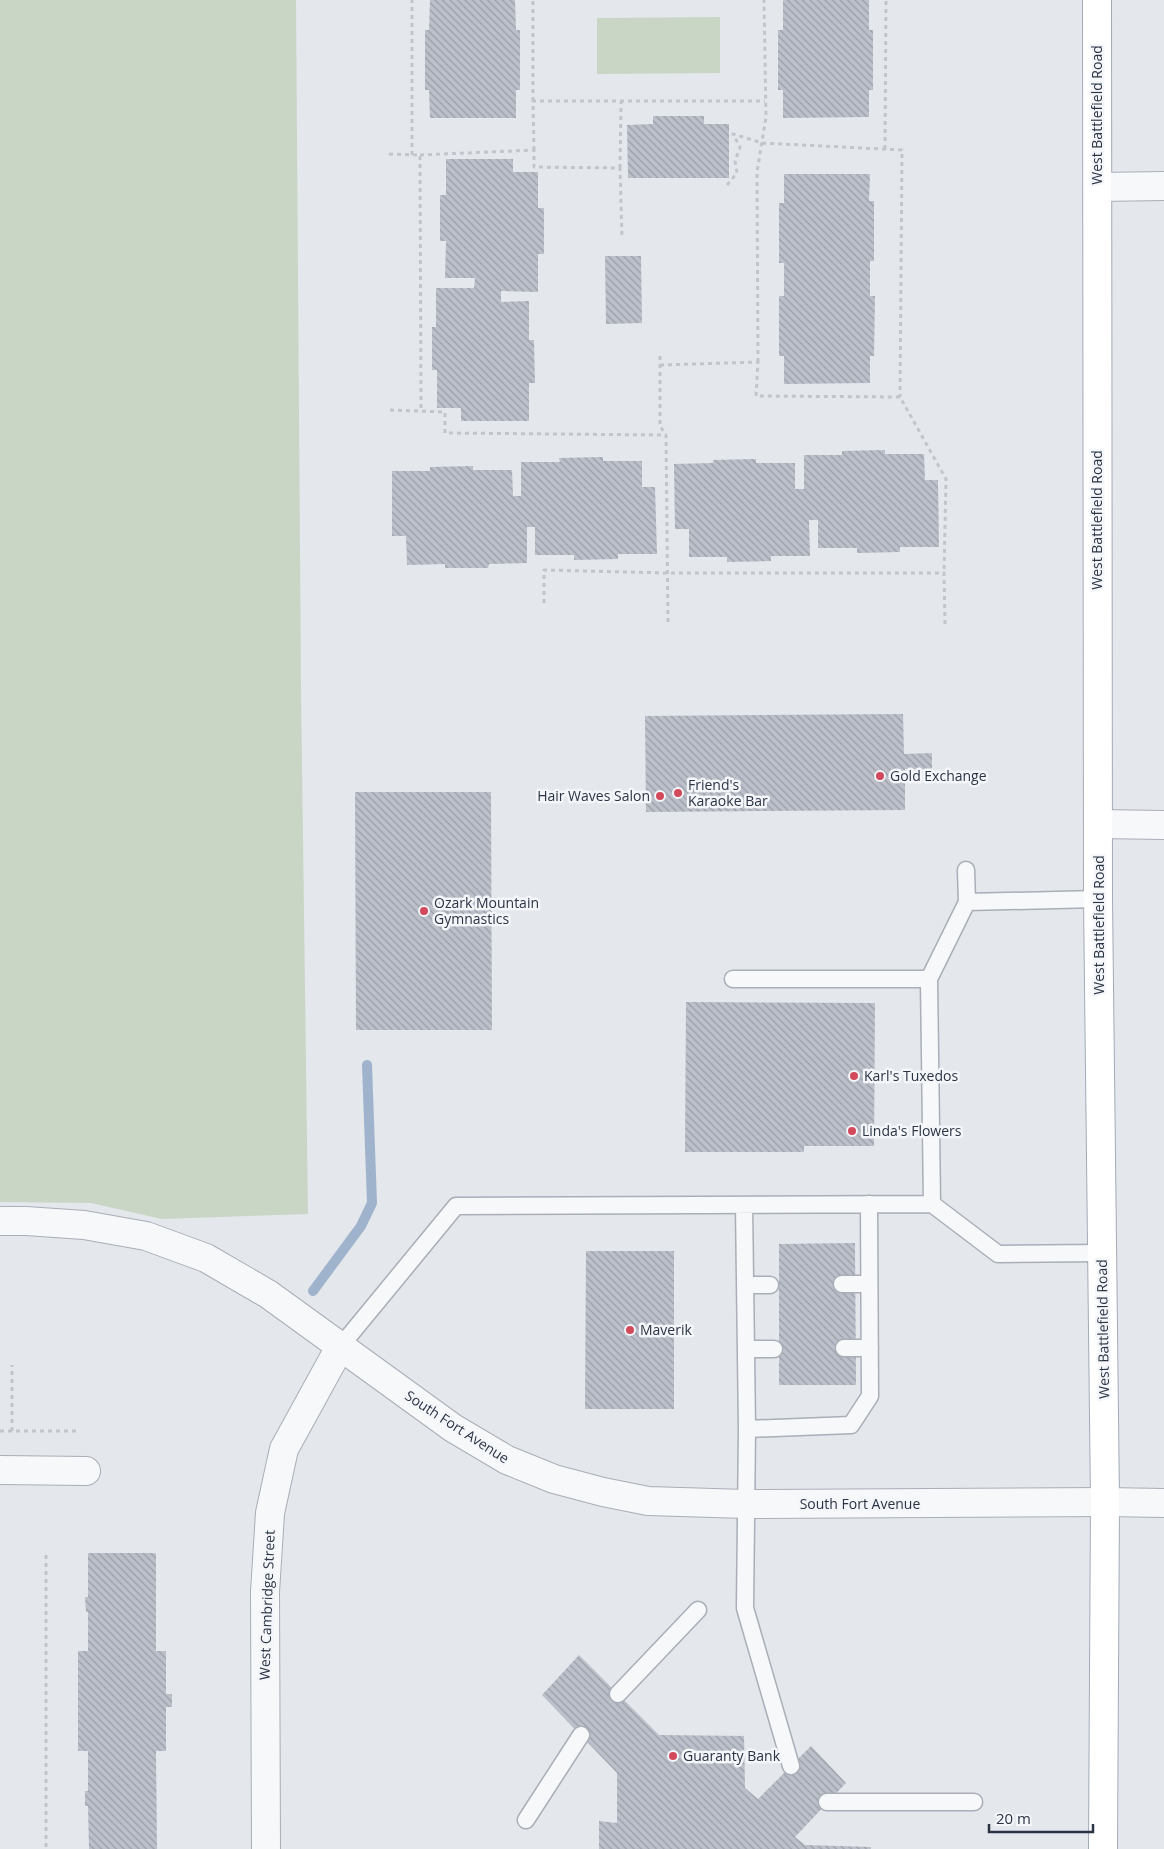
<svg xmlns="http://www.w3.org/2000/svg" width="1164" height="1849" viewBox="0 0 1164 1849" font-family="'Open Sans',sans-serif">
	<style>
		.grass { fill: #c9d6c5 }
		.lines { fill: none; stroke-linecap: round; stroke-linejoin: round }
		.stream { stroke: #9fb4cc; stroke-width: 10 }
		.building { fill: url(#building-back-hatch) }
		.service-casing { stroke: #a9aeb7; stroke-width: 19 }
		.minor-casing { stroke: #a9aeb7; stroke-width: 30 }
		.tertiary-casing { stroke: #a9aeb7; stroke-width: 30 }
		.primary-casing { stroke: #a3abb8; stroke-width: 30 }
		.path { stroke: #c2c5cb; stroke-width: 3; stroke-dasharray: 4 4; stroke-linecap: butt }
		.service { stroke: #f7f8fa; stroke-width: 16 }
		.minor { stroke: #f7f8fa; stroke-width: 28 }
		.tertiary { stroke: #f7f8fa; stroke-width: 28 }
		.primary { stroke: #fff; stroke-width: 28 }
		.poi-dot { fill: #d1495b; stroke: #f4f6f9; stroke-width: 2 }
		.labels { text-anchor: middle; stroke-width: 5; stroke-linejoin: round; paint-order: stroke }
		.street-label { font-size: 14px; fill: #2b3445; stroke: #f4f6f9 }
		.poi-label { font-size: 14px; fill: #2b3445; stroke: #f4f6f9; text-anchor: start }
	</style>
	<defs>
		<pattern id="building-back-hatch" width="6" height="6" patternUnits="userSpaceOnUse" patternTransform="scale(1.25)"><rect width="6" height="6" fill="#bbc0ca"/><path d="M-1 5l2 2M0 0l6 6M5-1l2 2" fill="none" stroke="#989da6"/></pattern>
	</defs>
	<rect width="100%" height="100%" fill="#e4e7ec"/>
	<path class="grass" d="M0,0H296L301,687L308,1214L162,1219L91,1203L0,1202Z
		M720,17V73L597,74V18Z"/>
	<g class="lines">
		<path class="stream" d="M313,1291L361,1226L372,1203L367,1065"/>
	</g>
	<path class="building" d="M430,0H515L516,30H520V90H516V118H430L429,90H425V30H429Z
		M783,0H869V30H873V90H869V117L783,118V90H778V30H783Z
		M653,116H704V124H729V178H628L627,125L653,124Z
		M446,159H513V172H538V208H544V254H538V292L501,291V302L529,301V340H534L535,383H529V421H461V408H437V370H432V327H436V288H474L475,278H445L446,241H440V195H446Z
		M784,174H870L869,201H874V261H870V296H875L874,356H870V383L784,384V356H779V296H784V263H779V203H784Z
		M605,256H641L642,323L606,324Z
		M885,450V454H924L925,480H938L939,547H900V552L857,553V548H818V520H809L810,556H771V561L727,562V557H689V529H675L674,464L713,463V460L756,459V463H795V489H804V455H842V451Z
		M603,457V461H642V487H655L657,554H618V559L574,560V555H535V527H527V563L489,564L488,568H445V564L407,565L406,536H392V471H430V467L473,466V470H512L513,496H521V462H560L559,458Z
		M903,714L904,754L932,753V769H905V810L646,812L645,716Z
		M355,792H491L492,1030H356Z
		M686,1002L875,1003L874,1146H804V1152H685Z
		M855,1243L856,1385H779V1244Z
		M586,1251H674V1409H585Z
		M88,1553H156V1651H166V1694H172V1707H166V1751H156L157,1849H89L88,1806H85V1791H88V1751H78V1651H88V1612H86L85,1597H88Z
		M579,1655L659,1735L744,1736L745,1788L758,1799L811,1746L846,1783L795,1837L805,1845L871,1847V1849H599V1821L617,1823V1773L542,1695Z"/>
	<g class="lines">
		<defs>
			<path id="service" d="M967,902L1098,899
				M733,979H929L932,1204
				M929,979L967,902L966,870
				M744,1205L747,1429L851,1425L870,1396L869,1204
				M842,1284H869
				M745,1285H770
				M340,1347L456,1206L932,1204L998,1254L1102,1253
				M844,1348H870
				M746,1349H774
				M747,1429L745,1608L791,1766
				M618,1694L698,1610
				M827,1802H974
				M526,1820L581,1735"/>
			<path id="minor" d="M1098,187L1164,186
				M1098,824L1164,825
				M0,1470L86,1471
				M1105,1502L1164,1503
				M266,1849L265,1592L270,1513L284,1449L340,1347"/>
			<path id="tertiary" d="M0,1221H26L84,1225L146,1236L206,1258L268,1294L453,1428L507,1460L554,1479L603,1492L648,1501L746,1504L1105,1502"/>
			<path id="primary" d="M1097,0L1098,899L1105,1502L1103,1849"/>
		</defs>
		<use href="#service" class="service-casing"/>
		<use href="#minor" class="minor-casing"/>
		<use href="#tertiary" class="tertiary-casing"/>
		<use href="#primary" class="primary-casing"/>
		<path class="path" d="M533,101V0
			M885,149L886,0
			M534,150L533,101H765
			M389,154L420,155L421,412
			M412,155V0
			M420,155L534,150V167L620,168L622,237
			M620,168L621,102
			M727,185L737,173L735,161L740,147L733,134L762,143L902,150L900,397
			M660,356V426L666,435
			M758,362L757,172L766,117L764,0
			M660,365L758,362L756,396L900,397L946,479L944,573
			M390,410L445,412V433L666,435L668,623
			M544,603V570L667,573H944L945,624
			M0,1431H80
			M12,1431V1365
			M46,1555V1849"/>
		<use href="#service" class="service"/>
		<use href="#minor" class="minor"/>
		<use href="#tertiary" class="tertiary"/>
		<use href="#primary" class="primary"/>
	</g>
	<g class="poi-dot">
		<circle cx="880" cy="776" r="5"/>
		<circle cx="678" cy="793" r="5"/>
		<circle cx="660" cy="796" r="5"/>
		<circle cx="424" cy="911" r="5"/>
		<circle cx="854" cy="1076" r="5"/>
		<circle cx="852" cy="1131" r="5"/>
		<circle cx="630" cy="1330" r="5"/>
		<circle cx="673" cy="1756" r="5"/>
	</g>
	<g class="labels">
		<g class="street-label">
			<text transform="translate(1097 115) rotate(-90)" y="5">West Battlefield Road</text>
			<text transform="translate(1097 520) rotate(-90)" y="5">West Battlefield Road</text>
			<text transform="translate(1099 925) rotate(-90)" y="5">West Battlefield Road</text>
			<text transform="translate(1103 1329) rotate(-91)" y="5">West Battlefield Road</text>
			<text transform="translate(457 1427) rotate(33)" y="5">South Fort Avenue</text>
			<text x="860" y="1509">South Fort Avenue</text>
			<text transform="translate(267 1605) rotate(-88)" y="5">West Cambridge Street</text>
		</g>
		<g class="poi-label">
			<text x="890" y="781">Gold Exchange</text>
			<text x="688" y="790">Friend's<tspan x="688" dy="16">Karaoke Bar</tspan></text>
			<text x="650" y="801" text-anchor="end">Hair Waves Salon</text>
			<text x="434" y="908">Ozark Mountain<tspan x="434" dy="16">Gymnastics</tspan></text>
			<text x="864" y="1081">Karl's Tuxedos</text>
			<text x="862" y="1136">Linda's Flowers</text>
			<text x="640" y="1335">Maverik</text>
			<text x="683" y="1761">Guaranty Bank</text>
		</g>
	</g>
	<path d="M989 1824v8h104v-8" fill="none" stroke="#2b3445" stroke-width="2.5"/>
	<text x="996" y="1824" font-size="15" fill="#2b3445" stroke="#f4f6f9" stroke-width="4" paint-order="stroke">20 m</text>
</svg>
